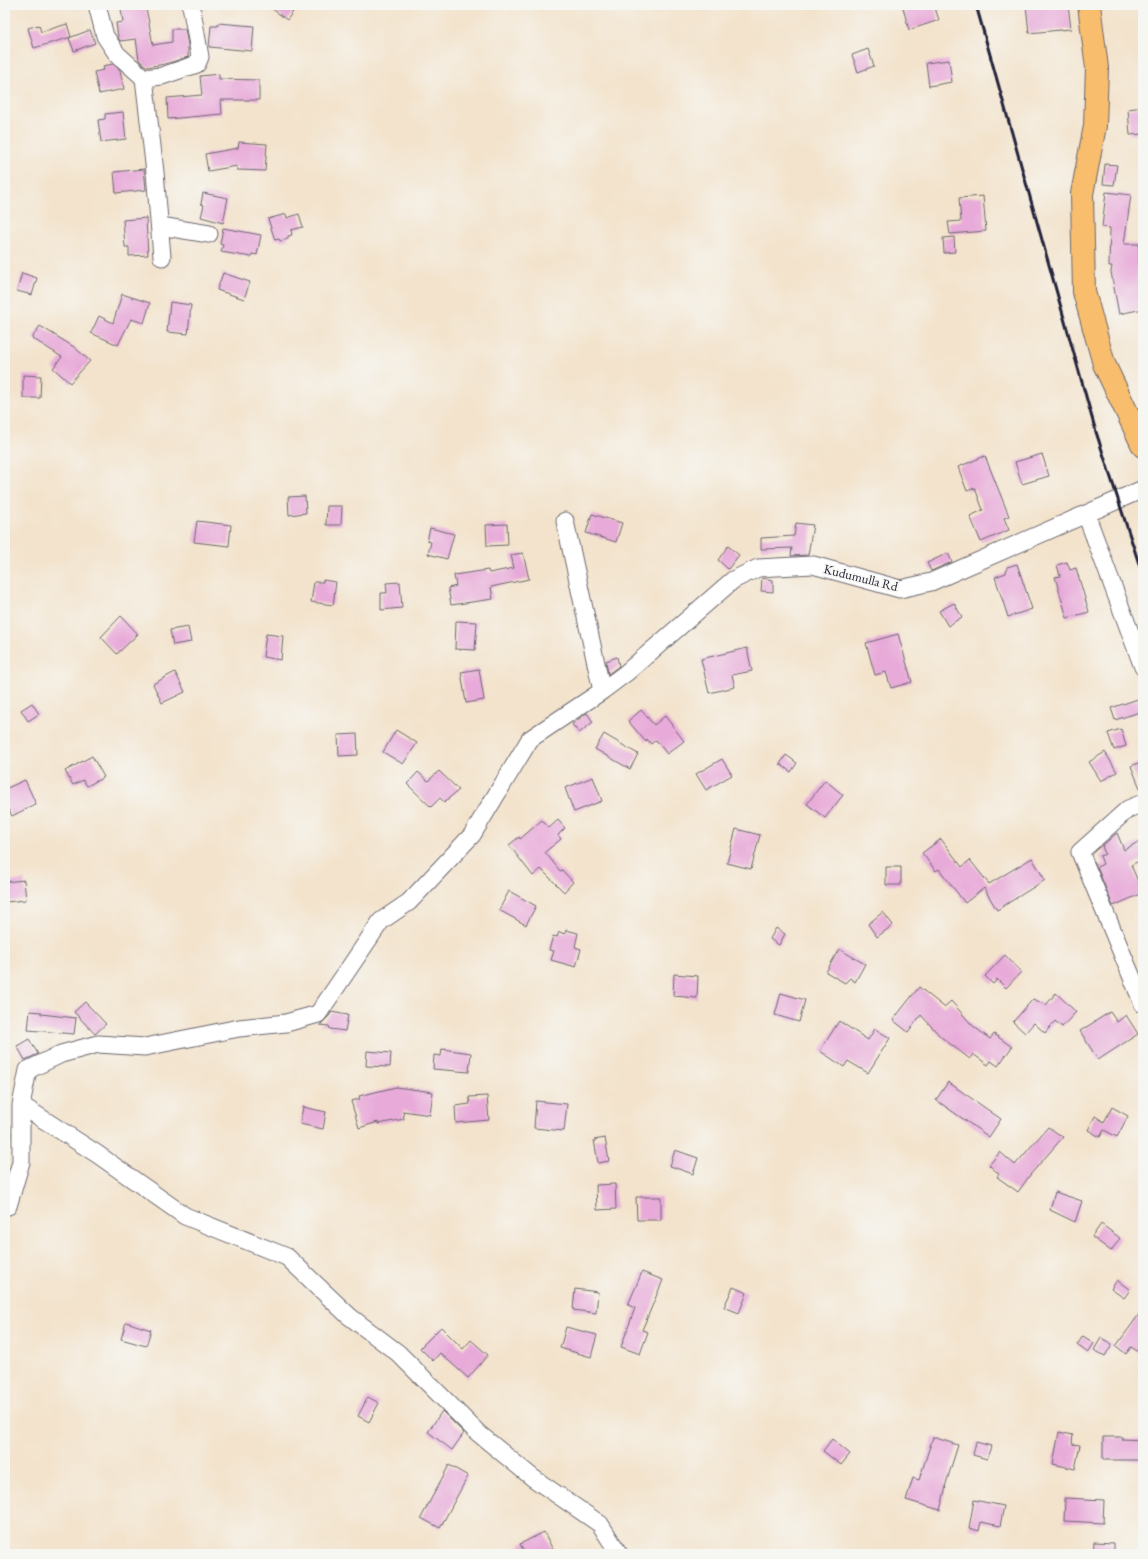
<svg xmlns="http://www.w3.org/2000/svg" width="1148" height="1559" viewBox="0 0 1148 1559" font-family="'EB Garamond',serif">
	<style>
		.building { fill: #e8abd9 }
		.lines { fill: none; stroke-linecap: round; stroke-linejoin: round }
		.minor-casing { stroke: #6b666e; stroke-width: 19 }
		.highway-casing { stroke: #6b666e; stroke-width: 24 }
		.minor { stroke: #fff; stroke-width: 17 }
		.highway { stroke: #f9be6d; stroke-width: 22 }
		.rail { stroke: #22223b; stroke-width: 3 }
		.labels { text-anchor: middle; stroke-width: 3.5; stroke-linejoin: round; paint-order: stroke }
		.street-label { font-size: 13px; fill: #22223b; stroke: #f6f6f2 }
	</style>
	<rect width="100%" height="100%" fill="#f6f6f2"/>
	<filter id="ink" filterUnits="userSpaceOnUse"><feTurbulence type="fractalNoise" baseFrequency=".025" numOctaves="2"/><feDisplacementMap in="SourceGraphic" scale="8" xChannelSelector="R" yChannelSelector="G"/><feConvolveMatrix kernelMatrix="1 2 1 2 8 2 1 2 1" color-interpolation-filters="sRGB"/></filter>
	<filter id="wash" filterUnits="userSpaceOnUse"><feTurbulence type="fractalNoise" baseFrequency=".012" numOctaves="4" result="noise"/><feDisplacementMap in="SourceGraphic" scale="16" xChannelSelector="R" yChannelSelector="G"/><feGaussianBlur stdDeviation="0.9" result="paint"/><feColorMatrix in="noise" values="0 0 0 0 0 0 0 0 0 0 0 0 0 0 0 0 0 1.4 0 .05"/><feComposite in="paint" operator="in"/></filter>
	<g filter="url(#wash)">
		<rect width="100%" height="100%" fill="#f3e3cc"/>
		<g id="blocks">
			<path class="building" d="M144,5H145L148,18L153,45L172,42V29H185L188,45V57L165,64L147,67L139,60L136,39L120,41L118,37L116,23L123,22L121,9Z
				M267,5H298L287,20Z
				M913,5H934L939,20L909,30L903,8Z
				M1026,5H1068L1071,29L1029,33Z
				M218,23L254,26L252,51L209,47L211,26H218Z
				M67,24L71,37L34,48L28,28L39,25L41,32Z
				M90,30L95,43L74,51L69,38Z
				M868,49L874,66L858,72L852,55Z
				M949,60L952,82L929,86L926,63Z
				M113,64L120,70L124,89L99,94L94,72L104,70L103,66Z
				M219,74V79L259,80V100H221L222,114L168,119L167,98L202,95L200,76Z
				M1143,107V134L1130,135L1128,109Z
				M123,112L126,139L101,142L98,120L105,119V114Z
				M239,142L267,144L265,171L237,170V166L208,171L205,154L238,148Z
				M1105,164L1117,165L1114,185L1103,184Z
				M144,169L146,190L116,193L114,172Z
				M1106,192L1131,195L1124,244H1139V269L1143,268V309L1119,314L1111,272L1112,266H1109L1110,228L1102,227Z
				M203,193L228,198L223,223L201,217L204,205L201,204Z
				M983,196L986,231L950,234L948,222L961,221L959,198Z
				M286,214L287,218L299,214L303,227L291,230L292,235L288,236V239L280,241L279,239L275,240L268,219Z
				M146,218L148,255L129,256V247H125L123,220Z
				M223,228L261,235L257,255L252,254L251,257L221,252L223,245L220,244Z
				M954,237L955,252L944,253L943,238Z
				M22,273L37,278L32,295L17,291Z
				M223,273L250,282L244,299L217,290Z
				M122,294L150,303L144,323L131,319L118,345L91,333L99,316L113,323Z
				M170,302L191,305L188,334L167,332Z
				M40,326L74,347L90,361L70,383L53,368L62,357L32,338Z
				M23,375L41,376L40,398H23Z
				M1042,454L1049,476L1022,484L1015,462Z
				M985,456L1009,516L1004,518L1009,530L981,542L970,516L983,510L975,488L967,491L958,467Z
				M305,496L306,513L289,515L288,497Z
				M327,506H342L341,525H326Z
				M592,514L622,523L616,542L586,533Z
				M197,521L231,525L229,546L194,542Z
				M796,523L813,525L808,555L791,556L792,548L761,549V538L794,536Z
				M507,524L508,545L487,546L486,525Z
				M430,528L454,534L447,559L428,554L431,542L427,541Z
				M728,546L739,555L728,569L718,560Z
				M523,553L529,579L491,587L493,599L451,605L448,588L456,586L454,575L488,570L489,573L514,568L511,555Z
				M948,553L952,562L931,571L927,563Z
				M1067,562L1070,570L1076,568L1089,612L1067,618L1055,577L1060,576L1057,565Z
				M1017,564L1032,609L1008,617L995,577L1006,573L1007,567Z
				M762,578L773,580V592L761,591Z
				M323,580L336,582L333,605L311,602L314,582H323Z
				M400,582L402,608L381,610V593H387L386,583Z
				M954,603L962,617L948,626L939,611Z
				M121,616L138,634L117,654L101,637Z
				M456,621L477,622L475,650L455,649Z
				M188,627L191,642L173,645L170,630Z
				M266,634L283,636L281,660L263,657Z
				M898,634L912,682L891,688L886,672L875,675L866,643Z
				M747,648L752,671L732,675L735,687L709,693L701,659Z
				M617,657L619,666L608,674L606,661Z
				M479,669L484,700L466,703L461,672Z
				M175,672L185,692L162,703L153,684Z
				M1138,699L1143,711L1115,720L1111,708Z
				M32,703L39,714L28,721L21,710Z
				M641,710L654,725L665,716L684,741L667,754L656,740L651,744L647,739L646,742L628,721Z
				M587,713L593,722L579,733L572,724Z
				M1121,729L1126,746L1114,750L1108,733Z
				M396,730L417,743L403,764L383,752Z
				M357,734L358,755L339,756L338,735Z
				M604,734L638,754L630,769L595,749Z
				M1105,752L1117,772L1101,781L1089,762Z
				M786,755L797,763L791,772L780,764Z
				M92,756L104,777L87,786L83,780L73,785L65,771Z
				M722,759L732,775L706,790L696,774Z
				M1143,761V793H1142L1131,766Z
				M439,771L459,790L444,802L440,798L431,807L407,784L418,772L428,781Z
				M593,777L602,801L574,812L565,788Z
				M25,780L36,804L12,816L5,803V789Z
				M825,780L843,795L825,818L807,804Z
				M542,820L549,828L558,820L565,828L558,835L561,839L545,852L560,871L562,870L573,882L564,892L541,869L533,876L509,845L519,837L520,839Z
				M736,829L760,835L751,869L727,863Z
				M1117,833L1124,850L1138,842L1143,852V859L1131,865L1143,893L1113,906L1097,867L1103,864L1100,856L1105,854L1102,846Z
				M941,839L962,867L970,860L989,884L1032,858L1045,880L997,910L984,888L965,903L939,869L936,871L922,853Z
				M886,867H901V885H886Z
				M24,880L26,900L5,902V882Z
				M509,891L536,906L526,925L499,910Z
				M883,912L893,925L877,937L868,924Z
				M776,928L785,934L779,945L770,939Z
				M566,930L578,933L575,947L581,949L576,967L551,960L554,951L549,950L553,936L557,937L559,932L565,934Z
				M839,949L865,964L855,982L850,978L845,983L826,972Z
				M1005,955L1021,972L1006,988L997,979L993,984L985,976Z
				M674,974L698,976L697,998L673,996Z
				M919,987L944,1007L951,1001L973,1026L990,1039L994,1034L1012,1047L998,1066L991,1061L988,1065L973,1054L970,1059L941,1037L921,1015L908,1032L893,1020Z
				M781,993L805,1000L799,1022L775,1015Z
				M1056,993L1076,1012L1062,1027L1055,1021L1045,1033L1034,1023L1025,1033L1013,1022L1033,999L1046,1005Z
				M85,1002L106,1024L95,1034L74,1012Z
				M30,1011L41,1012V1014L76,1018L74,1034L28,1030Z
				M331,1012L348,1015L345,1031L330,1029L329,1026L320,1025L330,1015Z
				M1110,1012L1117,1022L1126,1015L1138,1034L1098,1060L1080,1031Z
				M839,1021L868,1040L875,1029L890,1038L868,1073L848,1061L844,1067L820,1051Z
				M29,1039L38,1054L25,1060L17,1046Z
				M442,1049L471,1053L469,1072L433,1069L434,1055L441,1056Z
				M367,1051L391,1053L390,1067L366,1066Z
				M948,1082L1001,1119L989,1137L936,1100Z
				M396,1087L433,1092L430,1115L403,1111L404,1119L378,1124V1122L359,1128L351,1101L360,1099L359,1096Z
				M487,1096L489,1120L456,1123L455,1106L470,1104L469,1097Z
				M536,1101L567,1104L564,1131L534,1128Z
				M303,1107L326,1112L323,1129L300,1124Z
				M1112,1107L1128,1116L1117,1137L1104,1130L1100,1137L1088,1130L1095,1116L1104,1122Z
				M1048,1127L1063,1137L1030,1175L1018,1192L997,1177L999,1174L989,1165L1000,1152L1015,1165Z
				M605,1138L609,1161L598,1163L594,1140Z
				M675,1150L698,1158L693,1174L670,1166Z
				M615,1184L616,1209L597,1210L596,1185Z
				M1055,1192L1082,1201L1075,1222L1050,1210Z
				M636,1197H661V1220H637Z
				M1101,1224L1120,1238L1111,1251L1092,1237Z
				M642,1272L663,1280L642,1330L648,1332L640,1354L621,1347L635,1308L628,1305Z
				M1117,1280L1130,1290L1124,1298L1111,1289Z
				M733,1287L747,1293L739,1313L724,1307Z
				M575,1289L598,1292L596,1313L573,1310Z
				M1143,1309V1355L1131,1347L1126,1354L1116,1346Z
				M126,1322L151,1330L146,1346L121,1339Z
				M441,1327L463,1349L471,1340L488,1355L468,1378L440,1353L433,1361L420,1348Z
				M566,1327L597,1335L591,1357L560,1348Z
				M1083,1336L1094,1343L1088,1353L1077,1345Z
				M1101,1338L1112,1344L1105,1356L1094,1350Z
				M368,1397L379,1403L369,1422L358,1416Z
				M442,1411L464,1433L452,1450L428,1432Z
				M1059,1432L1073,1435L1072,1444L1080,1445L1075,1469L1053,1464Z
				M933,1437L958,1445L945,1487H946L940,1510L906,1500L913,1478L919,1480Z
				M1103,1437H1122V1439L1143,1440V1460H1103Z
				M832,1439L850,1454L841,1465L823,1451Z
				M976,1442L991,1446L987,1459L973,1455Z
				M449,1465L468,1476L440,1528L421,1518Z
				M1065,1498L1104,1500L1103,1523L1064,1521Z
				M974,1500L1004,1506L1000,1526L981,1522L979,1531L969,1528Z
				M544,1532L555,1554H525L520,1544Z
				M1094,1542L1114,1543V1554H1093Z"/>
		</g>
	</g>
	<g filter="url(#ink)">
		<use href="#blocks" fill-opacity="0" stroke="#6b666e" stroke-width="1"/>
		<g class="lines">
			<defs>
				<path id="minor" d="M97,5L105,36L117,54L144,78L162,76L197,64L200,57L191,5
					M144,78L155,172L162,257
					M160,226L209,234
					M1086,514L1143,667
					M602,691L626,673L733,580L758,568L813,565L900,589L931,582L1143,489
					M1143,803L1128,809L1080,852L1143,1004
					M21,1105L97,1154L185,1216L287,1257L349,1316L398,1353L478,1433L533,1478L600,1524L619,1554
					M5,1207L8,1206L21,1162V1105L28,1070L61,1054L98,1044L145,1047L239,1028L286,1023L318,1014L381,921L409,902L472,835L530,739L602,691L565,521"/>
				<path id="highway" d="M1089,5L1097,68L1095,126L1082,194L1084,292L1104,364L1143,446"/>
			</defs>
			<use href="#minor" class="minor-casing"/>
			<use href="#highway" class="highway-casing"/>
			<use href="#minor" class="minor"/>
			<use href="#highway" class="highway"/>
			<path class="rail" d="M976,5L1096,432L1143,576"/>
		</g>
	</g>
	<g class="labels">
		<g class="street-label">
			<text transform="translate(861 577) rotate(14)" y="5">Kudumulla Rd</text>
		</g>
	</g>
	<rect width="1148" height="1559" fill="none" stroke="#f6f6f2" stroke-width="20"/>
</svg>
